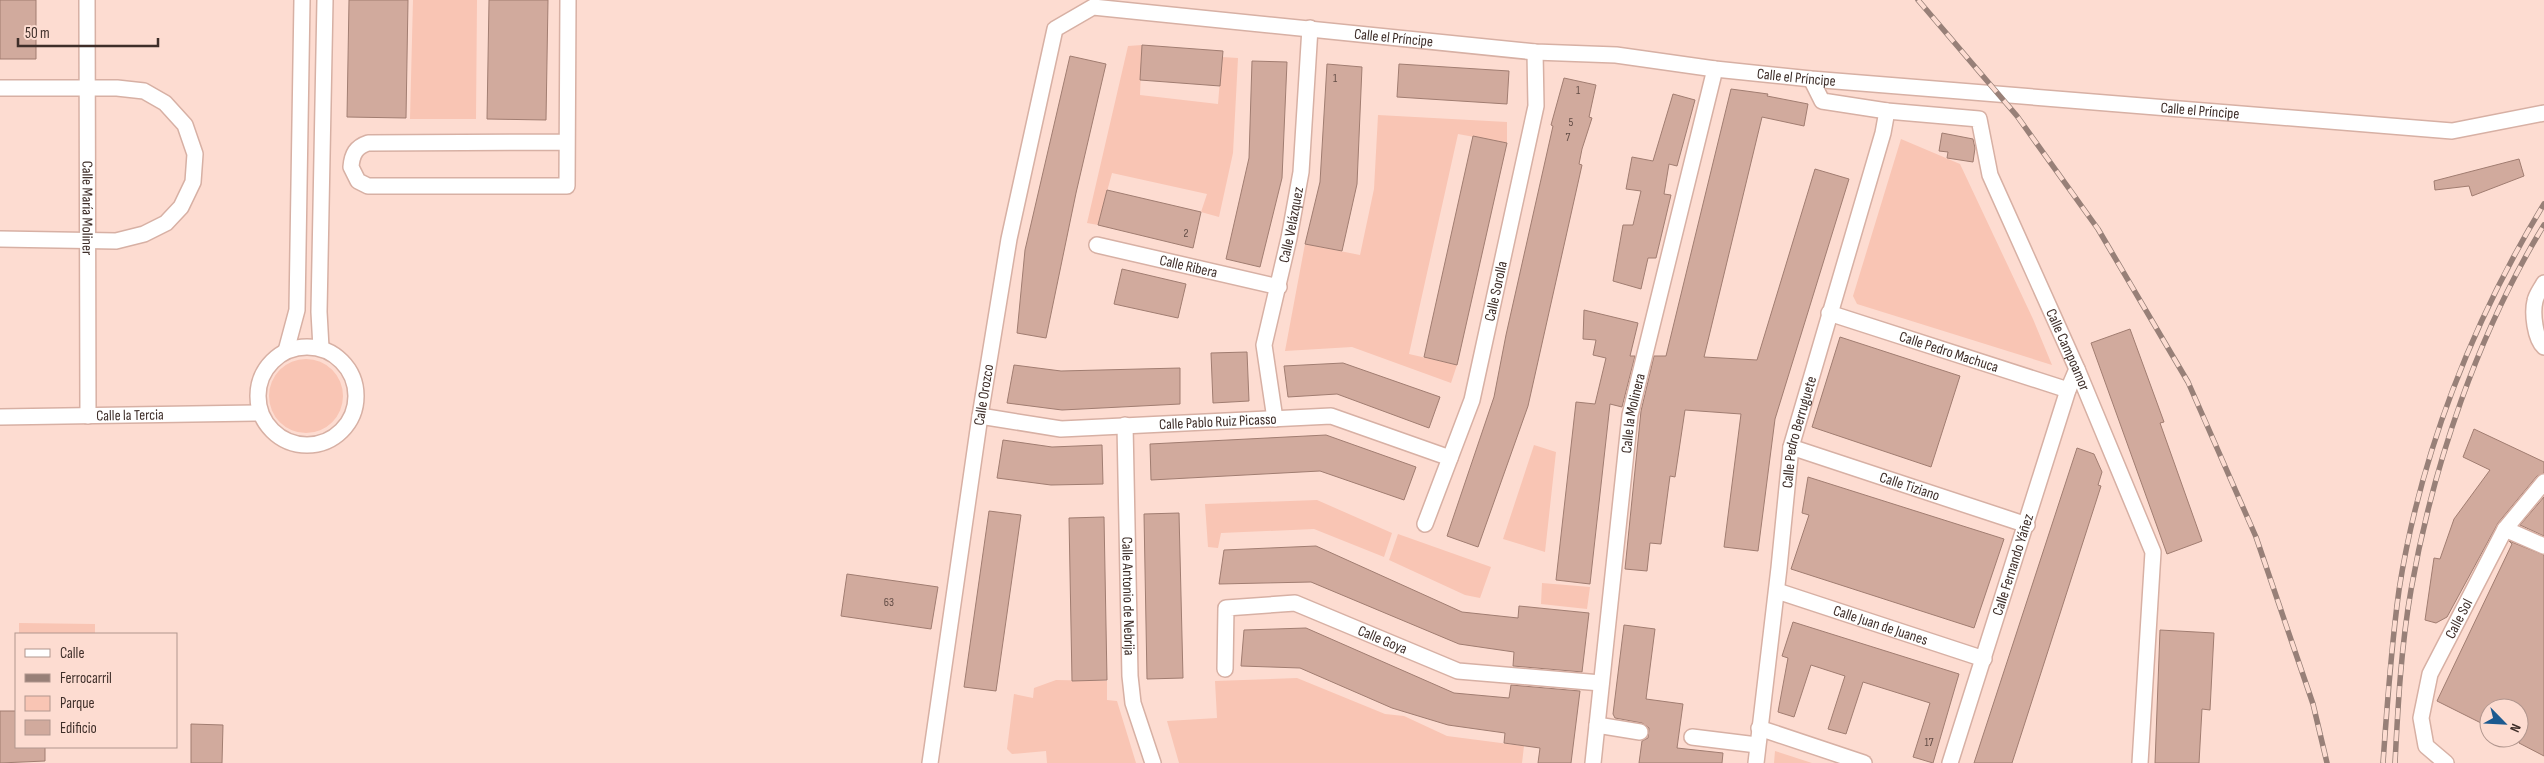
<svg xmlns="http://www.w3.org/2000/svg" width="2544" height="763" viewBox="0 0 2544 763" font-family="'Sofia Sans Condensed',sans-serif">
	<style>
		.green { fill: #f9c5b4 }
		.building { fill: #d1aa9d; stroke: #a17d71 }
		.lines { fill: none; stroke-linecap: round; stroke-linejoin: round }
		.minor-casing { stroke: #d7b0a4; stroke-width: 18 }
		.minor { stroke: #fff; stroke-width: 15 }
		.rail-casing { stroke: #988078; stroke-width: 5.5 }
		.rail { stroke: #fddcd1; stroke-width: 4; stroke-dasharray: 11; stroke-linecap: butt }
		.labels { text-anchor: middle; stroke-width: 4; stroke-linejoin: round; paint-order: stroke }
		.number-label { font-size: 12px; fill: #634d46 }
		.street-label { font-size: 15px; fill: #3e2e29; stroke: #fddcd1 }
	</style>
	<rect width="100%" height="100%" fill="#fddcd1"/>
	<path class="green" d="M413,0H477L476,119H410Z
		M1142,45L1140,95L1218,104L1222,57L1238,58L1233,153L1219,217L1201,212L1207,194L1112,173L1098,225L1087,223L1128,46Z
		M1378,115L1507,122V143L1458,134L1409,354L1457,365L1451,383L1352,347L1285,351L1305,244L1360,255L1374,189Z
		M1901,139L1960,164L2033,319L2052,365L1857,304L1853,296Z
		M269 396a37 37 0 1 1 74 0a37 37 0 1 1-74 0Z
		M1534,445L1556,452L1545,552L1503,539Z
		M1317,500L1392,533L1384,557L1314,529L1221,533L1218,548L1208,547L1205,504Z
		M1398,534L1491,567L1480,598L1465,595L1389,560Z
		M1542,583L1590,587L1587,609L1541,604Z
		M19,623L95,624V634H19Z
		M1297,678L1385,714L1404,716L1447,736L1524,746L1522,763H1179L1167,721L1217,718L1215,681Z
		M1056,680L1107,681V700L1117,701L1136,763H1047L1046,751L1012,754L1007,749L1014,694L1033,698L1034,688Z
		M1775,751L1812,763H1774Z"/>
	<path class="building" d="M0,0H36V59H0Z
		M349,0H408L406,118L347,117Z
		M489,0H548L546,120L487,119Z
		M1142,45L1223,51L1220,86L1140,80Z
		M1070,56L1106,64L1076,193L1046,338L1017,333L1025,250Z
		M1252,61L1287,62L1282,178L1260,267L1226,259L1249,158Z
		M1327,64L1362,67L1357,184L1342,251L1305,244L1320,182Z
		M1399,64L1509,71L1507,104L1397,97Z
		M1564,78L1596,85L1589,117L1592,118L1582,149L1579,164L1582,165L1528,406L1478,547L1447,536L1494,397L1506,335L1553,126L1551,125Z
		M1731,89L1768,94L1767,96L1808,104L1804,126L1762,117L1704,357L1757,360L1815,169L1849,179L1775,419L1758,551L1724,547L1741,414L1685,410L1675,477L1670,476L1661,544L1650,543L1647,571L1625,569L1641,411L1654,356H1666Z
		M1673,94L1695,100L1677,166L1669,164L1664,194L1671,195L1656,258H1648L1641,289L1613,281L1623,225H1633L1641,191L1626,189L1632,157L1653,161Z
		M1942,133L1973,139L1975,148L1973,162L1947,158L1948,152L1939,151Z
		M1473,136L1507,143L1457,365L1424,357Z
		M2519,159L2524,176L2472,196L2469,186L2435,190L2434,181Z
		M1107,190L1201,212L1193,248L1098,225Z
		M1122,269L1186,284L1178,318L1114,304Z
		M1584,310L1638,323L1630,356H1635L1622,407L1610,404L1590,584L1556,580L1576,402L1595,404L1606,358L1593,355L1596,340L1583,339Z
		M2130,329L2164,422L2160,423L2202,541L2167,554L2091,343Z
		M1840,337L1960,376L1931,467L1812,427Z
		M1247,352L1249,401L1213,403L1211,353Z
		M1343,363L1440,397L1429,428L1337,394L1288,397L1284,366Z
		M1014,365L1061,371L1180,368V404L1062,410L1007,403Z
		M2474,429L2544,462V473L2537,476L2498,523L2447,617L2436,623L2425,620L2434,558L2440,559L2454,519L2490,470L2463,457Z
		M1326,435L1416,467L1404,500L1320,471L1151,480L1150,444Z
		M1003,440L1052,447L1102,445L1103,484L1051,485L997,478Z
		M2077,448L2094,454L2102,472L2098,485L2101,486L2012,763H1974Z
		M1808,477L2004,539L1974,628L1791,569L1809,515L1802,513Z
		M2544,497V536L2520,525Z
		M989,511L1021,515L996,691L964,687Z
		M1179,513L1183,678L1147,679L1144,514Z
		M1104,517L1107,680L1072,681L1069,518Z
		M2509,541L2544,555V756L2519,743V708H2489V727L2437,701L2512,544Z
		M1316,546L1462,612L1518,618L1519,606L1589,613L1582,672L1513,666L1514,652L1459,644L1311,582L1219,584L1224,550Z
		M847,574L938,587L931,629L841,616Z
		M1793,622L1959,674L1933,763L1913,757L1930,703L1863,682L1846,734L1828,729L1845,676L1811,665L1794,717L1778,712L1788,658L1782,656Z
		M1624,625L1655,629L1646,699L1683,704L1677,748L1723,753L1722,763H1639L1642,741L1648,738L1649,728L1642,723L1615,718L1613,714Z
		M1306,628L1454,693L1509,698L1511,685L1580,691L1571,763H1538L1540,748L1504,743L1505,733L1448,725L1392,708L1300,668L1241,666L1244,630Z
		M2160,630L2214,633L2210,710L2202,709L2199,763H2155Z
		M0,711H16V747H45V761L0,763Z
		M191,724L223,725L222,763H191Z"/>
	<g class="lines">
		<defs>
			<g id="minor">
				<path id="s1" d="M87,0L88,416"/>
				<path id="s2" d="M1811,79L1822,101L1887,111L1979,119L1990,175L2077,369L2153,552L2140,763"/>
				<path d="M0,88H117L144,91L165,103L185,125L195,154L193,182L181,207L166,223L144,234L116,241L0,239"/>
				<path d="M567,142L368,143C356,147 352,154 351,167L358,181L368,186H567L568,0"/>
				<path id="s3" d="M1097,245L1279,287"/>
				<path d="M2544,283C2541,289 2536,295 2535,301C2532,313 2535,339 2544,347"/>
				<path id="s4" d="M1829,313L2068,390"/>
				<circle cx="307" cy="396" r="49"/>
				<path d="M321,348L319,312L325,0"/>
				<path d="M286,351L297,310L302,0"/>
				<path id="s5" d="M980,416L1061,429L1331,416L1450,458"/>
				<path id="s6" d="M0,417L260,413"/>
				<path id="s7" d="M1275,419L1264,345L1289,238L1301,172L1310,28"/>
				<path id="s8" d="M1125,425L1130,676L1133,703L1153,763"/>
				<path id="s9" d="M1791,447L2027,525"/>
				<path id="s10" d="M1425,524L1472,400L1536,106L1535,52"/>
				<path d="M2505,529L2544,546"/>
				<path id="s11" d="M1777,591L1984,659"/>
				<path id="s12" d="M1225,669L1226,608L1295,603L1458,671L1601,683"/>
				<path d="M1597,725L1640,732"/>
				<path d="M1759,728L1864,763"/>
				<path d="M1692,737L1757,745"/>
				<path id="s13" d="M930,763L980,416L1009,239L1055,29L1093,7L1535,52L1616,55L1715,69L1811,79L2452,131L2544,113"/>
				<path id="s14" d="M1593,763L1630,415L1715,69"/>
				<path id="s15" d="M1756,763L1779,568L1791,447L1883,133L1887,111"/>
				<path id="s16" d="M1950,763L2068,390L2077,369"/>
				<path id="s17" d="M2446,763L2426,746L2421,718L2430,674L2505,529L2544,482"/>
			</g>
		</defs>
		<use href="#minor" class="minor-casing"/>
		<use href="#minor" class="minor"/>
		<defs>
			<path id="rail" d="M1918,0L2017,116L2098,229L2188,382L2256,537L2313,704L2327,763
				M2383,763C2387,705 2391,648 2399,590C2420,455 2473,320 2544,204
				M2395,763C2398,705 2401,647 2411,590C2433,465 2478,333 2544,225"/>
		</defs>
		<use href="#rail" class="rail-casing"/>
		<use href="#rail" class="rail"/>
	</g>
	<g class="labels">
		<g class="number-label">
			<text x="1335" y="82">1</text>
			<text x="1578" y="94">1</text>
			<text x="1571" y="126">5</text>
			<text x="1568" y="141">7</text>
			<text x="1186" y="237">2</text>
			<text x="889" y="606">63</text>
			<text x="1929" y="746">17</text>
		</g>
		<g class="street-label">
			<text dy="5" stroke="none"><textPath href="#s13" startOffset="1091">Calle el Príncipe</textPath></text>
			<text dy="5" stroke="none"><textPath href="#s13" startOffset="1496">Calle el Príncipe</textPath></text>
			<text dy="5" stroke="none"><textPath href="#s13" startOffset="1901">Calle el Príncipe</textPath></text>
			<text dy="5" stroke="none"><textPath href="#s1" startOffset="208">Calle María Moliner</textPath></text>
			<text dy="5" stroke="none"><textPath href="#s7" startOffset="198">Calle Velázquez</textPath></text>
			<text dy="5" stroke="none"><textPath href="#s3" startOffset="94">Calle Ribera</textPath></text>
			<text dy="5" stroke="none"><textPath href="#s10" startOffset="244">Calle Sorolla</textPath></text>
			<text dy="5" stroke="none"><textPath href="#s2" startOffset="431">Calle Campoamor</textPath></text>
			<text dy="5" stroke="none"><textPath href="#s4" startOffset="126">Calle Pedro Machuca</textPath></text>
			<text dy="5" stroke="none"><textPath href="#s13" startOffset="372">Calle Orozco</textPath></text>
			<text dy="5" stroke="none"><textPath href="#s14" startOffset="352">Calle la Molinera</textPath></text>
			<text dy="5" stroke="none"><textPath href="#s6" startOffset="130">Calle la Tercia</textPath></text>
			<text dy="5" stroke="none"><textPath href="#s5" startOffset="239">Calle Pablo Ruiz Picasso</textPath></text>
			<text dy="5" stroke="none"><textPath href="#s15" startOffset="334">Calle Pedro Berruguete</textPath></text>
			<text dy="5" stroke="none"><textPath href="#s9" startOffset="125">Calle Tiziano</textPath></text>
			<text dy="5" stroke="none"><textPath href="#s16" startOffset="208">Calle Fernando Yáñez</textPath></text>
			<text dy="5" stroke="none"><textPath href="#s8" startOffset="171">Calle Antonio de Nebrija</textPath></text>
			<text dy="5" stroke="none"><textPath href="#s17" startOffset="162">Calle Sol</textPath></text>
			<text dy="5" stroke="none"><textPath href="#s11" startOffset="109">Calle Juan de Juanes</textPath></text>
			<text dy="5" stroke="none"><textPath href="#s12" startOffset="225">Calle Goya</textPath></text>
		</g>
	</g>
	<rect x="15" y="633" width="162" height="115" fill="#fddcd1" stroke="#b1968e"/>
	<rect x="25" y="649" width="25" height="8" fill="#ffffff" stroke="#b1968e"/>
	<text x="60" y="658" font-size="15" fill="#3e2e29">Calle</text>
	<rect x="25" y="674" width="25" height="8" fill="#988078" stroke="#b1968e"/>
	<text x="60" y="683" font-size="15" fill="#3e2e29">Ferrocarril</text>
	<rect x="25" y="696" width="25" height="15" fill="#f9c5b4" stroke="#b1968e"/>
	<text x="60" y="708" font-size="15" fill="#3e2e29">Parque</text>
	<rect x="25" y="720" width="25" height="15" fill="#d1aa9d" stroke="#b1968e"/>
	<text x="60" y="733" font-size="15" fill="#3e2e29">Edificio</text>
	<g transform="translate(2504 723) rotate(114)"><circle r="24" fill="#fddcd1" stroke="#b1968e"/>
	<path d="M0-4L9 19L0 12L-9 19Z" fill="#1c5a90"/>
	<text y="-8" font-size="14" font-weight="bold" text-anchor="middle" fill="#3e2e29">N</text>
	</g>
	<path d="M18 38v8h140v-8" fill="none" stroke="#3e2e29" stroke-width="2.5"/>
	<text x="25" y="38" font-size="15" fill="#3e2e29" stroke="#fddcd1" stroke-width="4" paint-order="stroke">50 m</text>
</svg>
